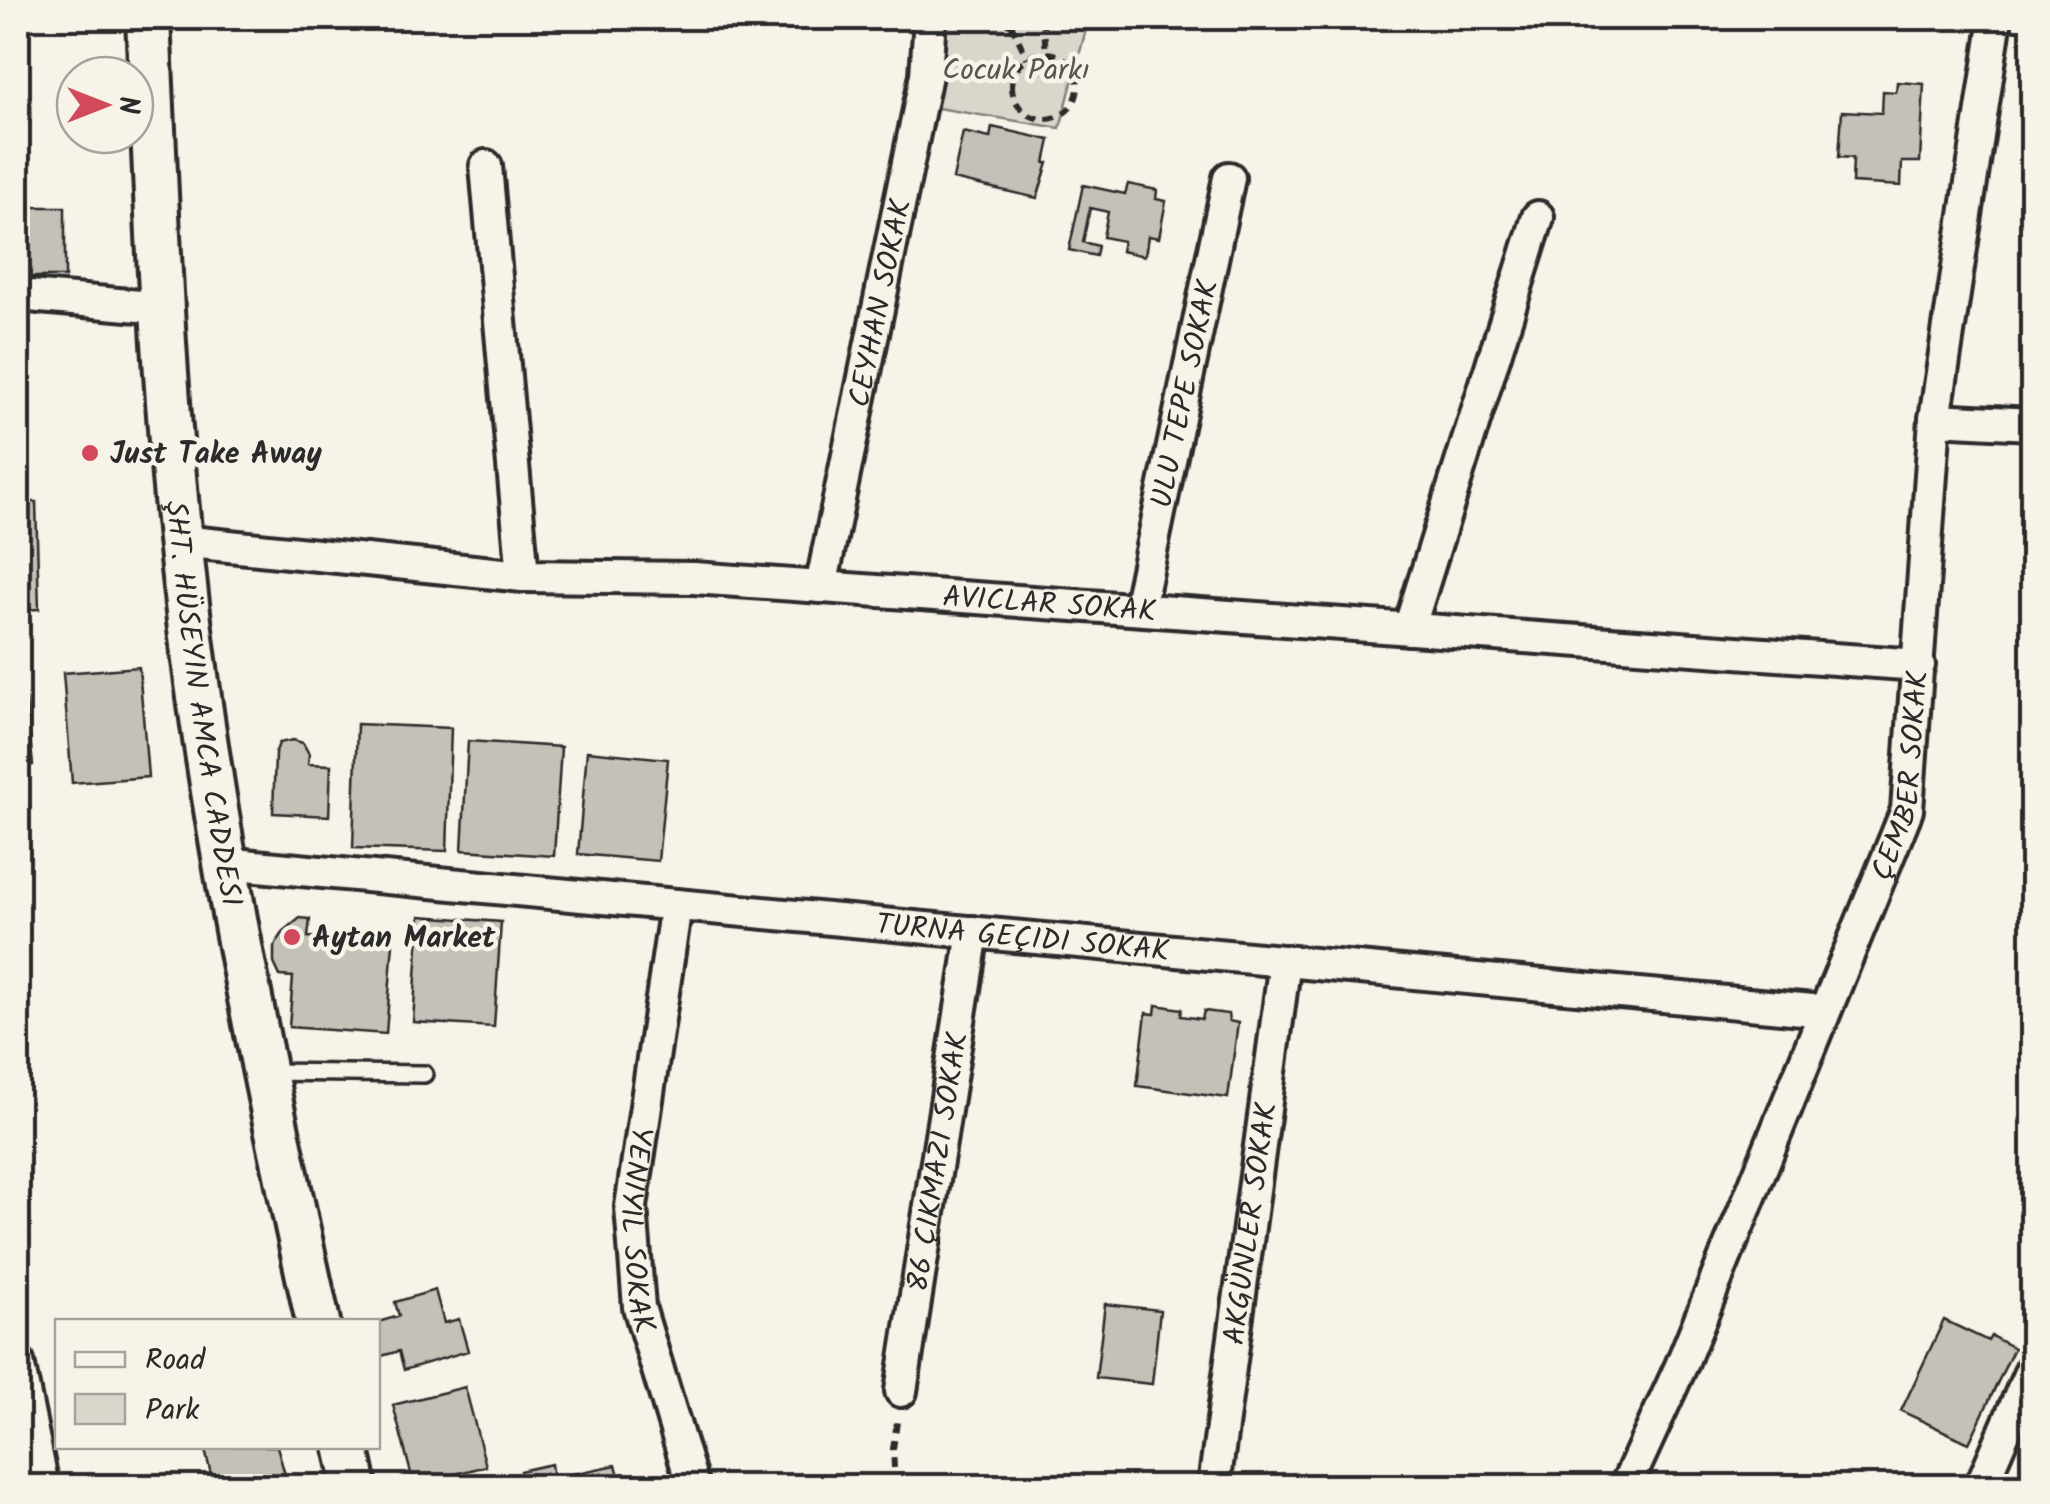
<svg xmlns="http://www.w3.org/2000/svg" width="2050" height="1504" viewBox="0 0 2050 1504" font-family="Kalam,sans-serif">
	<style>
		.green { fill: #dad6cc; stroke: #82807c; stroke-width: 2.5 }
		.building { fill: #c4c1b9; stroke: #2b2b2b; stroke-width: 2.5 }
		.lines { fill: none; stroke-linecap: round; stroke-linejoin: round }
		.lane-casing { stroke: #2b2b2b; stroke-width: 22 }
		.street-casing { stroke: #2b2b2b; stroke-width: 38 }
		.secondary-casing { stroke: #2b2b2b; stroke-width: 50 }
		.path { stroke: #2b2b2b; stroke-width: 6; stroke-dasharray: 10 8; stroke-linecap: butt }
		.lane { stroke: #f7f3e8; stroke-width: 15 }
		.street { stroke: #f7f3e8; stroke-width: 30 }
		.secondary { stroke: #f7f3e8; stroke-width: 42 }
		.poi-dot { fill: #d1495b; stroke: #f7f3e8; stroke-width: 4 }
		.labels { text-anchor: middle; stroke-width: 9; stroke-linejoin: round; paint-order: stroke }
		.park-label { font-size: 30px; fill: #575653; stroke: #f7f3e8 }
		.street-label { font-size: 30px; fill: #2b2b2b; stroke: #f7f3e8 }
		.poi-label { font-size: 30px; font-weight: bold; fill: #2b2b2b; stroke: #f7f3e8; text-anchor: start }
	</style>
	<rect width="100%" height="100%" fill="#f7f3e8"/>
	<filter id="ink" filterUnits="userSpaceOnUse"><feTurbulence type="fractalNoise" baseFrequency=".01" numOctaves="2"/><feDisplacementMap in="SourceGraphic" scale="20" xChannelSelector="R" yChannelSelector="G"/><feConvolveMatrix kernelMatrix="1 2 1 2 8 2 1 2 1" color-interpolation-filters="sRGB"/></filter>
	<g filter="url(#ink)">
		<path class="green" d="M935,18H1089L1060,128L919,105Z"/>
		<path class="building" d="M1897,82L1924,84L1920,162H1902L1901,186L1852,183L1853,158L1839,157L1842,111L1882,113L1883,91L1896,92Z
			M992,127L1050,140L1045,163H1048L1037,198L953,179L963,132L990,138Z
			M1128,184L1157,190L1156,199L1166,201L1159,238L1148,236L1145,256L1121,251L1123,241L1103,237L1108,212L1090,208L1083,242L1098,246L1096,256L1069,250L1083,185L1125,194Z
			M18,207H21V277H18Z
			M21,207H65V277H21Z
			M18,502H36L39,609L18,610Z
			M18,662H22L33,765L18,767Z
			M139,667L148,777L72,783L63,673Z
			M357,724L451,728L447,851L353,848Z
			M293,740L303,743L309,754L308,764L331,765L329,816L273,813L275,754L279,743Z
			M468,741L561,747L554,856L462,850Z
			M587,751L668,759L658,861L578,854Z
			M420,916L501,922L494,1027L413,1022Z
			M300,918L310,919L308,937L393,943L386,1034L289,1027L293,977L280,976L274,963V947L284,931Z
			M1156,1005L1182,1009L1181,1016L1202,1019L1204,1011L1228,1014L1229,1021L1238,1023L1228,1098L1137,1086L1146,1013L1155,1014Z
			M435,1290L444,1323L459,1319L468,1351L404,1370L399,1351L378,1357V1322L399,1316L395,1302Z
			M1105,1304L1160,1310L1152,1384L1096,1378Z
			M1944,1320L1988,1341L1991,1336L2014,1348L1969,1443L1901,1411Z
			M465,1387L486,1466L414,1485L393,1405Z
			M204,1446H277L288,1486H214Z
			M551,1464L553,1478L616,1465L622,1486H558L551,1482L524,1486L520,1471Z"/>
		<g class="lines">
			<defs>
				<path id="lane" d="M268,1072L424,1074"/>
				<g id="street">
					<path d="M486,166L523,576"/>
					<path d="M18,295L162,308"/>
					<path d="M1935,419L2032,424"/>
					<path id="s1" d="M180,541L523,576L694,578L1919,665"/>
					<path id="s2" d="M821,587L926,75L930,18"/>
					<path id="s3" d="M1139,609L1229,178"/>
					<path d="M1409,629L1538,217"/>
					<path id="s4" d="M224,863L1824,1011"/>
					<path id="s5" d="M676,905L631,1207L639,1307L693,1486"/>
					<path d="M18,1362L43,1486"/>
					<path id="s6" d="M901,1391L973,932"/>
					<path id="s7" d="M1214,1486L1285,961"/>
					<path id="s8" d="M1626,1486L1681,1366L1907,810L1935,419L1996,18"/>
					<path d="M1981,1486L2032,1368"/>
				</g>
				<g id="secondary">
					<path id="s9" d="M148,18C156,191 162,366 180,539C206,802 261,1063 318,1322"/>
					<path d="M346,1446L355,1486"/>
				</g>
			</defs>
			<use href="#lane" class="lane-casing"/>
			<use href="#street" class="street-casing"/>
			<use href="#secondary" class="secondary-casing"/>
			<path class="path" d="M971,18L1011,24L1018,18
				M1043,18L1046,52
				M1011,24L1027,58
				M1012 86a33 33 0 1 1 66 0a33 33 0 1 1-66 0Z
				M895,1486L893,1449L897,1422"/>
			<use href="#lane" class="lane"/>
			<use href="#street" class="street"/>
			<use href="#secondary" class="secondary"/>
		</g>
	</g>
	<g class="poi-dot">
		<circle cx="90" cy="453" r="10"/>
		<circle cx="292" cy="937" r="10"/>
	</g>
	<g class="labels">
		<g class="park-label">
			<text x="1016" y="79">Cocuk Parkı</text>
		</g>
		<g class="street-label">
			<text dy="10" stroke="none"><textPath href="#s2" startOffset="290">CEYHAN SOKAK</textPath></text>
			<text dy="10" stroke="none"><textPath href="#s3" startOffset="220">ULU TEPE SOKAK</textPath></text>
			<text dy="10" stroke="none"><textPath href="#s1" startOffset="872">AVICLAR SOKAK</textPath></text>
			<text dy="10" stroke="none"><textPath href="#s9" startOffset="688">ŞHT. HÜSEYIN AMCA CADDESI</textPath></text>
			<text dy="10" stroke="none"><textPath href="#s8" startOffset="765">ÇEMBER SOKAK</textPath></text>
			<text dy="10" stroke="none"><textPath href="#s4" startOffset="802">TURNA GEÇIDI SOKAK</textPath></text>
			<text dy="10" stroke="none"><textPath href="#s6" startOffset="232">86 ÇIKMAZI SOKAK</textPath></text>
			<text dy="10" stroke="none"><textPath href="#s7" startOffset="265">AKGÜNLER SOKAK</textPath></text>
			<text dy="10" stroke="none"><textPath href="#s5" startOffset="328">YENIYIL SOKAK</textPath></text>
		</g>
		<g class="poi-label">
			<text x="110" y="463">Just Take Away</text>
			<text x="312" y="947">Aytan Market</text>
		</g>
	</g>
	<rect width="2050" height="1504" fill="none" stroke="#f7f3e8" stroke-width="60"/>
	<rect x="30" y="30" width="1990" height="1444" fill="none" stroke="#2b2b2b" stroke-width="4" filter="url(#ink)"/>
	<rect x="55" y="1319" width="325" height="130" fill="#f7f3e8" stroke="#a5a39c" stroke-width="2.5"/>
	<rect x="75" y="1352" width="50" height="15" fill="#f7f3e8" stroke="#a5a39c" stroke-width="2.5"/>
	<text x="145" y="1369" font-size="30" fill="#2b2b2b">Road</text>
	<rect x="75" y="1394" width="50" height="30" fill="#dad6cc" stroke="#a5a39c" stroke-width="2.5"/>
	<text x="145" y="1419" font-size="30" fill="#2b2b2b">Park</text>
	<g transform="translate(105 105) rotate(90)"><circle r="48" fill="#f7f3e8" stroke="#a5a39c" stroke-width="2.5"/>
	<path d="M0-8L18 38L0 25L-18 38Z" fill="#d1495b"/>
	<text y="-15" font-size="28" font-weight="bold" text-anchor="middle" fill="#2b2b2b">N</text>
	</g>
</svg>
